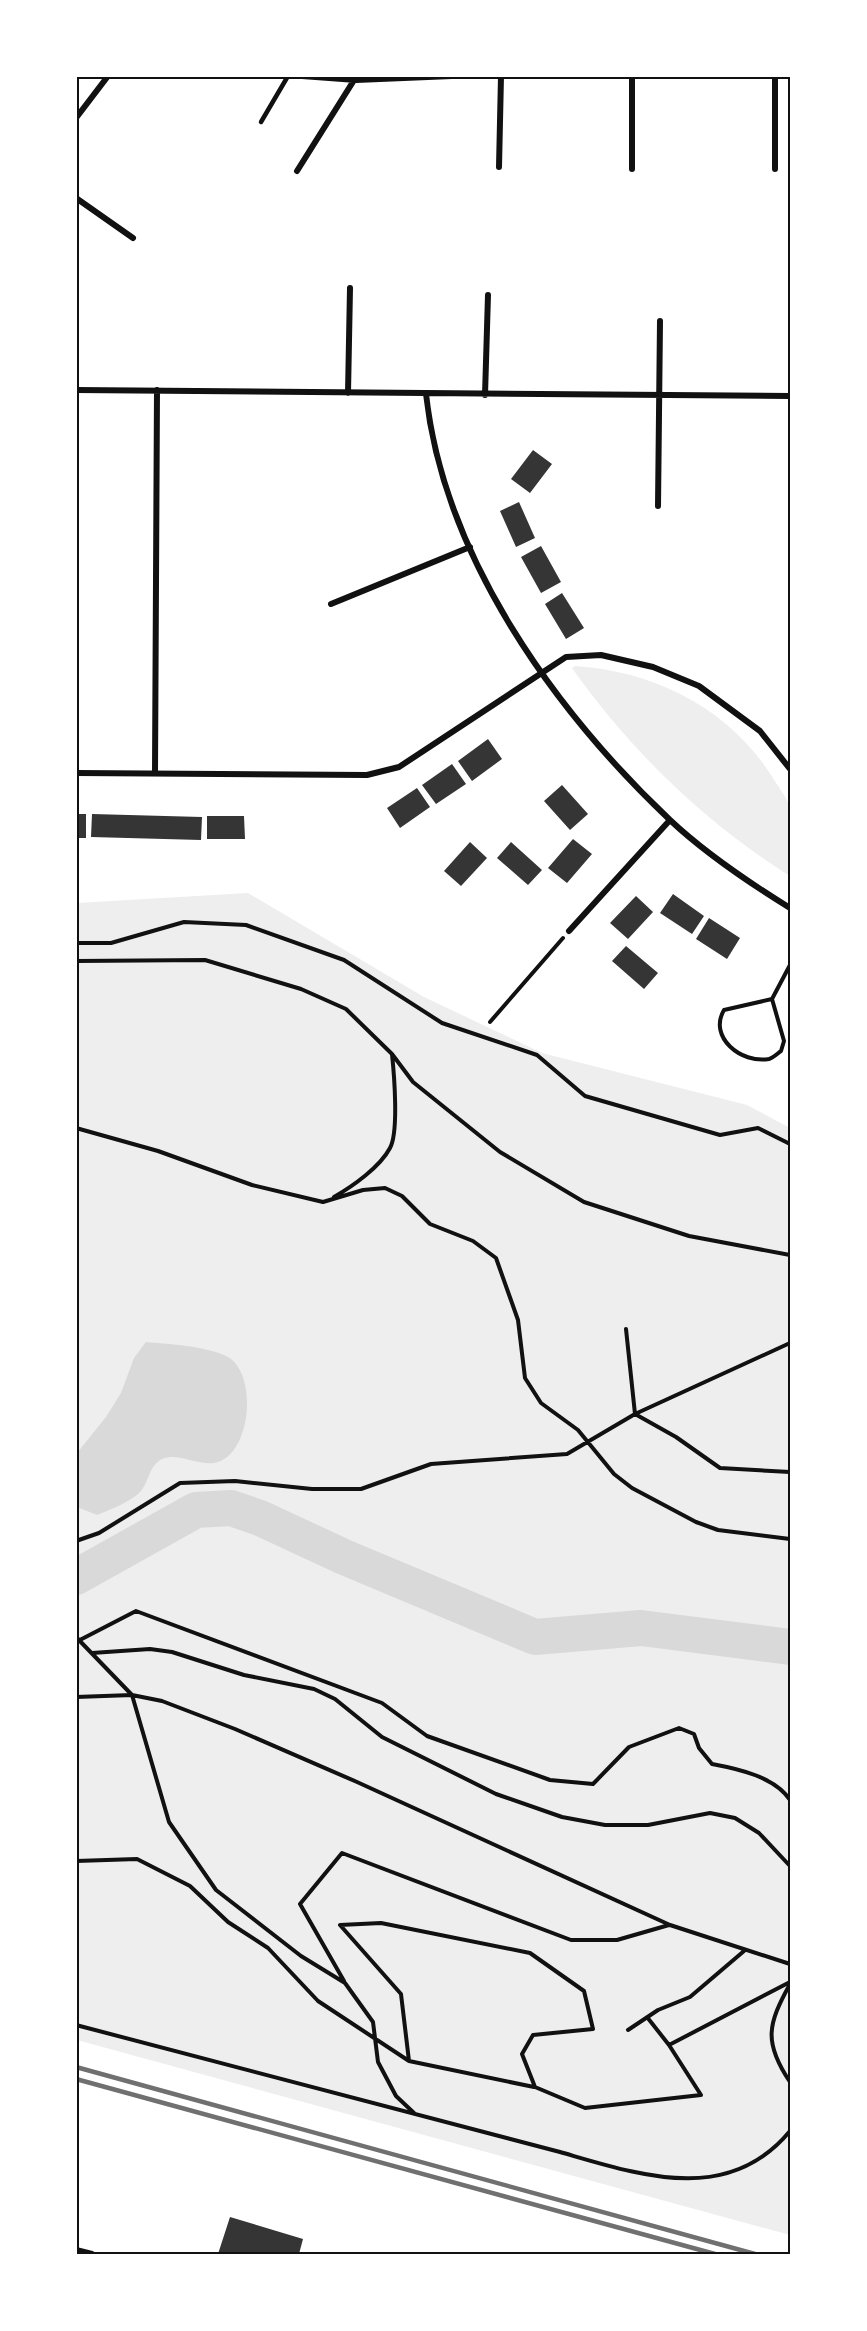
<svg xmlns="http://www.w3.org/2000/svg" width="867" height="2331" viewBox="0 0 867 2331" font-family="'Varela Round',sans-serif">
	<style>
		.green { fill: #eee }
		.water { fill: #d9d9d9 }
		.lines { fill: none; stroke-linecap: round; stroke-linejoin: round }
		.river { stroke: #d9d9d9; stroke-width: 36 }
		.building { fill: #353535 }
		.path { stroke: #111; stroke-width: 4 }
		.service { stroke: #111; stroke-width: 4.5 }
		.minor { stroke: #111; stroke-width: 6 }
		.rail { stroke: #707070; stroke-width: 4.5 }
		.neatline { fill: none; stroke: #111; stroke-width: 2 }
	</style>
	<rect width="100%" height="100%" fill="#fff"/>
	<path class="green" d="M575,666C654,671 728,708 771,775C777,785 786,796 790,807C794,819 791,860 790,876C704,822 631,751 572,668Z
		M248,893L424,997L542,1053L747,1105L790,1128V2235L77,2040V903Z"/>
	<path class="water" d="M146,1342C169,1344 205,1346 226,1356C258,1371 252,1451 218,1462C200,1468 176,1450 160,1460C149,1467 149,1481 141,1491C131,1502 111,1509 97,1515L77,1507V1453L106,1417L121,1393L134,1358Z"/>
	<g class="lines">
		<path class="river" d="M76,1577L196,1510L231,1508L260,1518L344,1557L535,1637L641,1628L790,1647"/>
	</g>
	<path class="building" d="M533,450L552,464L530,493L511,479Z
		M519,502L535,538L516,547L500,511Z
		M541,546L561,582L541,593L521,557Z
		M562,593L584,628L566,639L545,604Z
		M488,739L502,759L472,781L458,761Z
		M452,764L466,784L436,804L422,785Z
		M562,785L588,814L570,830L544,801Z
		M417,788L430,807L400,828L387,808Z
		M76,814H86V838H76Z
		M92,814L202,817L201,840L91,837Z
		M207,816H244L245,839H207Z
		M573,839L592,854L567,883L548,868Z
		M470,842L487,858L461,886L444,871Z
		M511,842L542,870L528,885L497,858Z
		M673,894L704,916L692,934L660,913Z
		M636,896L653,912L628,939L610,923Z
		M709,918L740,938L727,959L696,939Z
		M626,946L658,973L644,989L612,961Z
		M230,2217L303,2239L299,2254H218Z"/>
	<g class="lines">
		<path class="path" d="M76,943H111L184,922L246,925L344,960L442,1023L537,1055L585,1096L720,1135L758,1128L790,1144
			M76,961L205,960L301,989L346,1009L392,1054L413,1082L500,1152L584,1202L689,1236L790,1255
			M772,999L724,1010C708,1037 741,1064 769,1059C773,1058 778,1053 781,1051L784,1041L772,999L790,965
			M490,1022L563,938
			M76,1128L158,1151L252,1185L323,1202L363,1190L385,1188L402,1196L430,1224L473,1241L496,1258L518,1320L525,1378L541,1403L578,1430L614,1474L632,1488L696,1522L718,1530L790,1539
			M334,1197C353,1186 380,1167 390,1148C399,1132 394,1073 392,1054
			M626,1329L635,1414L790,1343
			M76,1541L99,1533L180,1483L235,1481L312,1489H361L431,1464L567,1454L635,1414L676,1437L720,1468L790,1472
			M76,1637L132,1695L162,1701L235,1729L357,1782L670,1925L790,1964
			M76,1642L136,1611L382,1703L427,1736L550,1780L593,1784L629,1747L679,1728L694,1734L699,1748L712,1764C739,1769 775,1777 790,1800
			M92,1653L150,1649L172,1652L244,1675L314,1689L335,1699L382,1737L496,1794L562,1817L605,1825H648L710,1813L735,1818L759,1833L790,1866
			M76,1697L132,1695L169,1822L216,1890L301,1956L345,1983L373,2022L378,2062L396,2096L414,2113
			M76,1861L137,1859L190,1886L228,1922L268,1948L318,2001L409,2061L401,1994L340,1925L381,1923L530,1953L584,1991L593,2029L533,2035L522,2054L535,2087L585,2108L701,2095L669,2045L790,1982
			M344,1981L300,1904L342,1853L571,1940H617L669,1925
			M790,1984C768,2024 763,2042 790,2082
			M647,2017L669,2045
			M76,2025L560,2152C640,2175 728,2206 790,2131
			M628,2030L658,2010L690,1997L744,1951
			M409,2061L534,2087"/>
		<path class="service" d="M261,122L288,76"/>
		<path class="minor" d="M302,76L356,80L452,76
			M76,118L108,76
			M499,167L501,76
			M632,169V76
			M775,169V76
			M297,171L356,77
			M76,198L133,238
			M76,390L790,396
			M348,393L350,288
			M426,394C444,557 554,710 670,820C706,854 748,882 790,908
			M485,395L488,295
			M658,506L660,321
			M331,604L470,547
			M76,773L367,775L399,767L566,657L601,655L653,667L699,686L760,731L790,769
			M155,773L157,390
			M569,931L670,820
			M76,2250L92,2254"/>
		<path class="rail" d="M76,2067L755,2254
			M76,2079L715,2254"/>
	</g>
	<rect width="867" height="2331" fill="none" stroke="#ffffff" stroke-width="156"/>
	<rect x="78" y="78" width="711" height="2175" class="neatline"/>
</svg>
